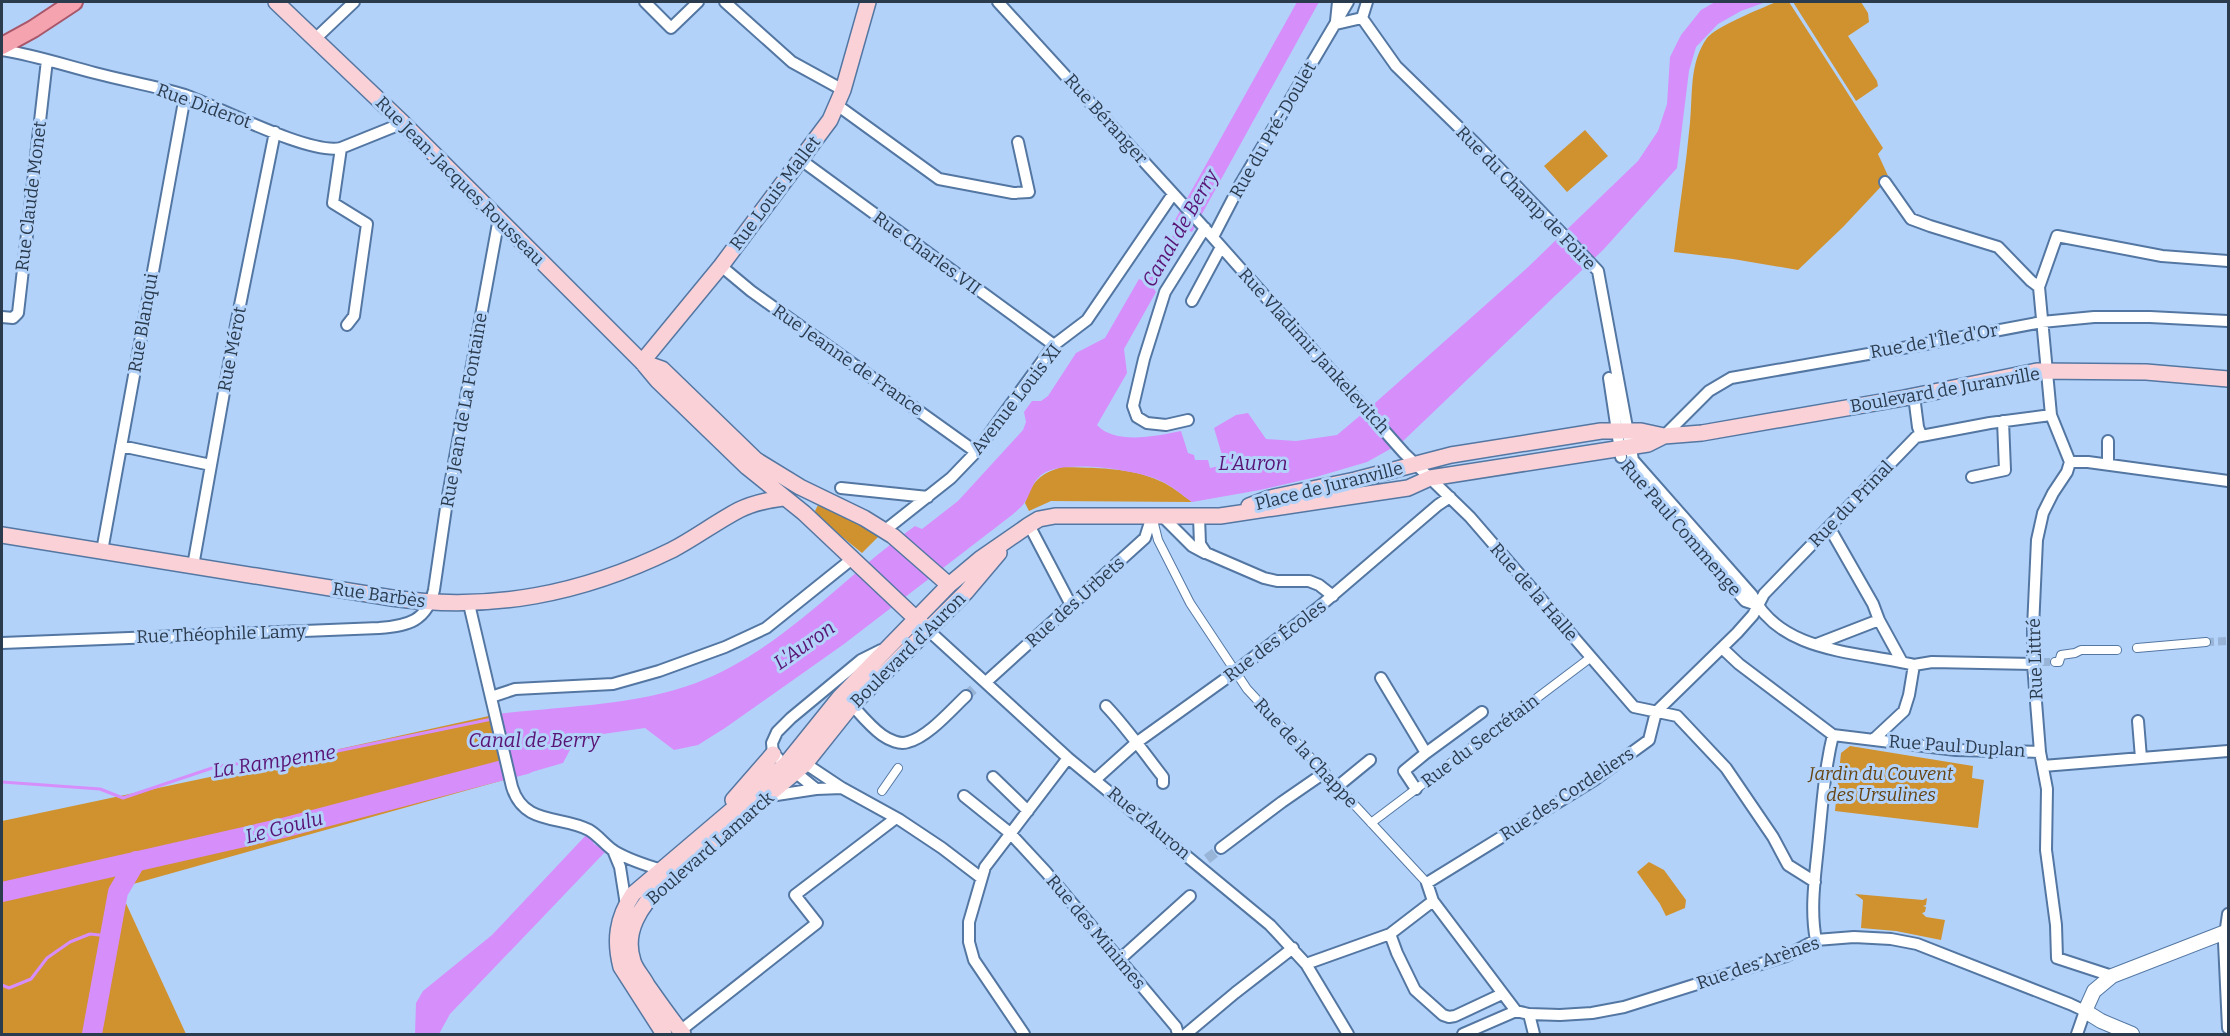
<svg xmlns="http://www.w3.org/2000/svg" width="2230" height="1036" viewBox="0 0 2230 1036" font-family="Bitter,serif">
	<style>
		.green { fill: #d0912f }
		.water { fill: #d68efb }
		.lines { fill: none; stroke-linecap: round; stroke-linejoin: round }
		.stream { stroke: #d68efb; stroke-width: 3 }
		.river { stroke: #d68efb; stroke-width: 20 }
		.pedestrian-tunnel { stroke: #98b4d7; stroke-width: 8; stroke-dasharray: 8 4; stroke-linecap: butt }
		.minor-tunnel { stroke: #98b4d7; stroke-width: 10; stroke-dasharray: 10 5; stroke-linecap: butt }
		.pedestrian-casing { stroke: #5377a2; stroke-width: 10 }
		.minor-casing { stroke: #5377a2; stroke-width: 14 }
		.tertiary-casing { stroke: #5377a2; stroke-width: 16 }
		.secondary-casing { stroke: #5377a2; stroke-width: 18 }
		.primary-casing { stroke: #a8576b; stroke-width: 20 }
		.pedestrian { stroke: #fff; stroke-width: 8 }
		.minor { stroke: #fff; stroke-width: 10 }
		.tertiary { stroke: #fff; stroke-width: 14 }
		.secondary { stroke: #f9d1d7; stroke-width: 15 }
		.primary { stroke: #f4a3af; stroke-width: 16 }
		.labels { text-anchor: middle; stroke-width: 6; stroke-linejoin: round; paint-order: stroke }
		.street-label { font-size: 18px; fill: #2b3b4e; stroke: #b3d2f9 }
		.park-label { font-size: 18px; font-style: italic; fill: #654411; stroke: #b3d2f9 }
		.water-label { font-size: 20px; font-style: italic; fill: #591375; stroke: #b3d2f9 }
	</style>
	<rect width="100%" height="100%" fill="#b3d2f9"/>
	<path class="green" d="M1776,2H1789L1883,148L1878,154L1889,178L1843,227L1798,270L1733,259L1674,252C1679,209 1686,166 1690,123C1693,94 1689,63 1707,38C1717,26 1760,9 1776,2Z
		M1793,2H1861L1868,13L1869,22L1848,36L1877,81L1878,86L1856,101Z
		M1585,130L1608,156L1567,192L1544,166Z
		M1062,467C1094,468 1130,467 1160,481C1172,486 1182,495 1192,502L1051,501L1029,511L1025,503C1033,481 1039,474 1062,467Z
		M818,505L825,507L880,535L862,553L819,518L815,511Z
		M498,714L511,778L119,888L186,1034H2V821L262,766Z
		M1850,746L1973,766L1972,778L1984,780L1978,828L1835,811L1841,753Z
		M1649,862L1664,870L1686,900L1685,908L1666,916L1660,904L1637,872Z
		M1855,894L1923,900L1927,898L1926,905L1923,906L1926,907L1925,912L1922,913L1926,917L1945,920L1941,940L1896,931L1861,928L1863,900Z"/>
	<path class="water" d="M1297,2H1319L1192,232L1185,229L1153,287L1156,292L1124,349L1127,373L1097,425C1115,445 1157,436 1181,431L1188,453L1194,455L1195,460H1208L1210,468L1225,465L1214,428L1236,415L1248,413L1266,439L1296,441L1337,435L1375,403L1526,269L1638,161L1658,131L1667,104L1670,57L1681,35L1701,10L1715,2H1766L1741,11L1718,24L1696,47L1689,71L1677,168L1603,250L1401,443L1367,462L1316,477L1260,490L1192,502C1182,495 1172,486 1161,481C1138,470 1058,457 1039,477C1032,484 1030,494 1025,502C1022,507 1016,511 1012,515L844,644L725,728L698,745L674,750L645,728L589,736L572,746L563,763L511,778L498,714C563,706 634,706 696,683C782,650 842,578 915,526L922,529L958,501L1023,430L1026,422L1024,412L1032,401H1041L1048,396L1076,353L1105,338L1139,279L1146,282L1179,225L1175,220Z
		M589,832L594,844L606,851L450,1014L439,1034H415L416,1003L423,991L492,935Z"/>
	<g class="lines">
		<path class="stream" d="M2,782L100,789L123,798L218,766L323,754L492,719
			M2,985L9,988L31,979L47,958L70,942L90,934L109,936"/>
		<path class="river" d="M2,892L283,828L526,764
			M92,1034L118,892L136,861"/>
		<path class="pedestrian-tunnel" d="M2206,642L2228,641
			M2042,662H2055"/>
		<path class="minor-tunnel" d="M966,696L977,686
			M1207,859L1221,848"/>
		<defs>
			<path id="pedestrian" d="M1152,516L1158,540L1190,603L1247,689L1427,883
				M2137,648L2206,642
				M2055,662H2059L2061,655L2075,653L2081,650H2117
				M882,791L898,768
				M1371,823L1590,658"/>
			<path id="minor" d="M645,2L671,28L698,2
				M725,2L792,62L843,90
				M998,2L1201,224L1404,453L1470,517L1634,707L1677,716L1726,768L1773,837L1788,865L1815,882
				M1362,18L1396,66L1475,143L1598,271L1633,460L1752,595C1781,654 1858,651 1914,665L1932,662L2033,664
				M1362,18L1367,2
				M1336,21L1338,2
				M1336,24L1362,18
				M315,39L354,2
				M2,50C34,55 64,65 95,73C125,81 156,86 185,95C219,107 309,155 341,148L403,123
				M837,105L939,179L1013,193L1029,192L1018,142
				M341,148L333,203L367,224L354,316L347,325
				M801,160L1054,345
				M1885,182L1911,219L1930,226L1998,247L2031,281L2039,287
				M1213,237L1241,183L1348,2
				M721,266L751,291L976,452
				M1192,301L1221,247
				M2,317L13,318L18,313L47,60
				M1609,378L1621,457
				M1914,396L1918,427L1921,435
				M1188,420L1166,425L1147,423L1137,417L1133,406L1144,359L1165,292L1205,228
				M1664,436L1709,391L1731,378L1931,343L2042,322L2094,317H2150L2228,321
				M121,446L211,465
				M2070,462H2088L2228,481
				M2108,464V441
				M1972,477L2005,470L2003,421
				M841,488L928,497
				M1162,516L1192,546L1205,553
				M1199,517L1200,544L1206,553L1264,578L1277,581H1309L1319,585L1333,596
				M1029,525L1071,605
				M1829,527L1873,604L1879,620L1902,662
				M884,531L951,478L976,452L1054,345L1087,320L1173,194
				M1688,536L1745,601L1757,605
				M102,551L185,96
				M193,566L236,325L275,132
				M469,604L512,787C524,826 561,815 589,830C598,835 605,845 614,851C629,860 645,865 662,870
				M928,630L1068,758L1270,925L1306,964L1348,1034
				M2,643L379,628C408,626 427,621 434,590L447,501L499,218
				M1817,644L1879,620
				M1722,648L1739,664L1833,735L1956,750L2040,752
				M1381,678L1426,753L1404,771L1416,789
				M986,682L1145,538L1152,516
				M491,697L515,689L613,684L659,671L725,647L766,628L852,559
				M852,705C861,715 871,727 882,735C889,740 900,745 908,742C928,737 951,710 966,696
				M1106,706C1127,728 1144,753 1163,777V783
				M2138,721L2141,758
				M1874,739L1904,711L1909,695L1914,665
				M1426,753L1482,712
				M778,758L773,754L772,743L777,732L791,718L861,660L881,650
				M800,760L842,788L900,820L942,848L980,877
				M2043,766L2228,751
				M790,768L816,789L842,788
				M993,777L1028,811
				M1096,779L1136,743L1228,677L1319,607L1438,505L1450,497
				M1337,787L1370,760
				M770,796L816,789
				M964,796L1010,833L1046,872L1176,1027L1178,1034
				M1221,848L1282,802L1324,773
				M613,850L620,867L626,905
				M2228,914L2224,942L2228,1028
				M1390,934L1397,953L1415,990L1443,1015L1449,1017L1455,1016L1502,994
				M1816,940C1810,910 1815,877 1818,847C1822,809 1824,772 1833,735
				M1119,960L1190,896
				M1306,964L1390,934L1433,901
				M2112,976L2057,958L2056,925L2046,850L2047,789L2040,752L2033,664V628L2037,540L2043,513L2053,493L2067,472L2070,462L2051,415L2039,287L2057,236L2162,256L2228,261
				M1516,1011L1433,901L1427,883L1594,780L1649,740L1656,712L1737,633L1753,615L1764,594L1916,437L1990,423L2051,415
				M1529,1014L1534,1034
				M680,1031L817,923L795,895L896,818
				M1024,1034L974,960L969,942V922L985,867L1068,758
				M1186,1034L1235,993L1293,948
				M1463,1034L1516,1011L1529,1014L1560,1015L1592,1013L1624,1007L1786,956L1816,940L1854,937L1891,939L1917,944L2070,1004L2085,1011L2077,1034"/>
			<path id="tertiary" d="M2132,1034L2101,1021L2085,1011L2094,991L2112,976L2228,931"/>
			<path id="secondary" d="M276,2L403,123L642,362L657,380L747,467L804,513L928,630
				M642,362L721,266L830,120L843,90L868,2
				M642,362L662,369L756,460L800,487L864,518L893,536L949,585
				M1249,506L1270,498L1355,480L1451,455L1601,431H1641L1664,436L1702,433L1904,398L2037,371L2146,372L2228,379
				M2,535L392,598C491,612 582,594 672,550C695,538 716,522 739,510C753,503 768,500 783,498
				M733,800L773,754
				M664,1034L621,967C614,940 617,918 633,894L786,764L840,697L949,585L980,559L1029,525L1039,519L1055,516H1220L1408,488L1430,478L1648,444L1664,436
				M683,1034C670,1018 659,1002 647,985C643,977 635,969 633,961C623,931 641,906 661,886L805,764L852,705L966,592L999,553"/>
			<path id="primary" d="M2,46L33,29L74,2"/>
		</defs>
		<use href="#pedestrian" class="pedestrian-casing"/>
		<use href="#minor" class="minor-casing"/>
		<use href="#tertiary" class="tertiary-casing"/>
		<use href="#secondary" class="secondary-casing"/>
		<use href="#primary" class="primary-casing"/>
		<use href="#pedestrian" class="pedestrian"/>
		<use href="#minor" class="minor"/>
		<use href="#tertiary" class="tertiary"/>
		<use href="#secondary" class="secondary"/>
		<use href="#primary" class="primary"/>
	</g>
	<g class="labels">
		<g class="street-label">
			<text transform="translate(204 106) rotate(20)" y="6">Rue Diderot</text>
			<text transform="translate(1106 119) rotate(48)" y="6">Rue Béranger</text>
			<text transform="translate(1273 130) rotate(-60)" y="6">Rue du Pré-Doulet</text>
			<text transform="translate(460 181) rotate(45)" y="6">Rue Jean-Jacques Rousseau</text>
			<text transform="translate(775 193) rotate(-53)" y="6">Rue Louis Mallet</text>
			<text transform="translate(31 196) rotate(-83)" y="6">Rue Claude Monet</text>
			<text transform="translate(1526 198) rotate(46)" y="6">Rue du Champ de Foire</text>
			<text transform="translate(927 253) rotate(36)" y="6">Rue Charles VII</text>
			<text transform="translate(143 323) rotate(-80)" y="6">Rue Blanqui</text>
			<text transform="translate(1934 341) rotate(-10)" y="6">Rue de l'Île d'Or</text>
			<text transform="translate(232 349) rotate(-79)" y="6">Rue Mérot</text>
			<text transform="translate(1314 351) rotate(48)" y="6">Rue Vladimir Jankelevitch</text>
			<text transform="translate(848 360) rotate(35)" y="6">Rue Jeanne de France</text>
			<text transform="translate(1945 390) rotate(-10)" y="6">Boulevard de Juranville</text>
			<text transform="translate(1016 399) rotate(-52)" y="6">Avenue Louis XI</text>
			<text transform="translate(464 410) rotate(-80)" y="6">Rue Jean de La Fontaine</text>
			<text transform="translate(1329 486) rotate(-14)" y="6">Place de Juranville</text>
			<text transform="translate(1851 504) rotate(-46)" y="6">Rue du Prinal</text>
			<text transform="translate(1681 528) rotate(49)" y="6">Rue Paul Commenge</text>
			<text transform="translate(1534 592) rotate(49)" y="6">Rue de la Halle</text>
			<text transform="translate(379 595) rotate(8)" y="6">Rue Barbès</text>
			<text transform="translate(1075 602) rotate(-42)" y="6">Rue des Urbets</text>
			<text transform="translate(221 634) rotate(-2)" y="6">Rue Théophile Lamy</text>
			<text transform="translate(1275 641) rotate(-37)" y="6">Rue des Écoles</text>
			<text transform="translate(908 650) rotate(-45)" y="6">Boulevard d'Auron</text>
			<text transform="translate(2035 659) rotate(-92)" y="6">Rue Littré</text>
			<text transform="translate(1480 741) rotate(-37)" y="6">Rue du Secrétain</text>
			<text transform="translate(1957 746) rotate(4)" y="6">Rue Paul Duplan</text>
			<text transform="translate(1306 753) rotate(47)" y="6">Rue de la Chappe</text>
			<text transform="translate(1567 794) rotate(-33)" y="6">Rue des Cordeliers</text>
			<text transform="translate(1149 823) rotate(40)" y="6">Rue d'Auron</text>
			<text transform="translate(710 848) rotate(-41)" y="6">Boulevard Lamarck</text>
			<text transform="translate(1096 932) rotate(50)" y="6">Rue des Minimes</text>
			<text transform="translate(1758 963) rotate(-19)" y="6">Rue des Arènes</text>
		</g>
		<g class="park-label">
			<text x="1881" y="780">Jardin du Couvent<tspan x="1881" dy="21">des Ursulines</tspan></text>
		</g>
		<g class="water-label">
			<text transform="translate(1180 228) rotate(-60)" y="7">Canal de Berry</text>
			<text x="1253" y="470">L'Auron</text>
			<text transform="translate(804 645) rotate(-35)" y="7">L'Auron</text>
			<text x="534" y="747">Canal de Berry</text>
			<text transform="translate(274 761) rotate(-9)" y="7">La Rampenne</text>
			<text transform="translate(284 827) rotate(-14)" y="7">Le Goulu</text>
		</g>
	</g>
	<rect width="2230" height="1036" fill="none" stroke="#2b3b4e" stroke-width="6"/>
</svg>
